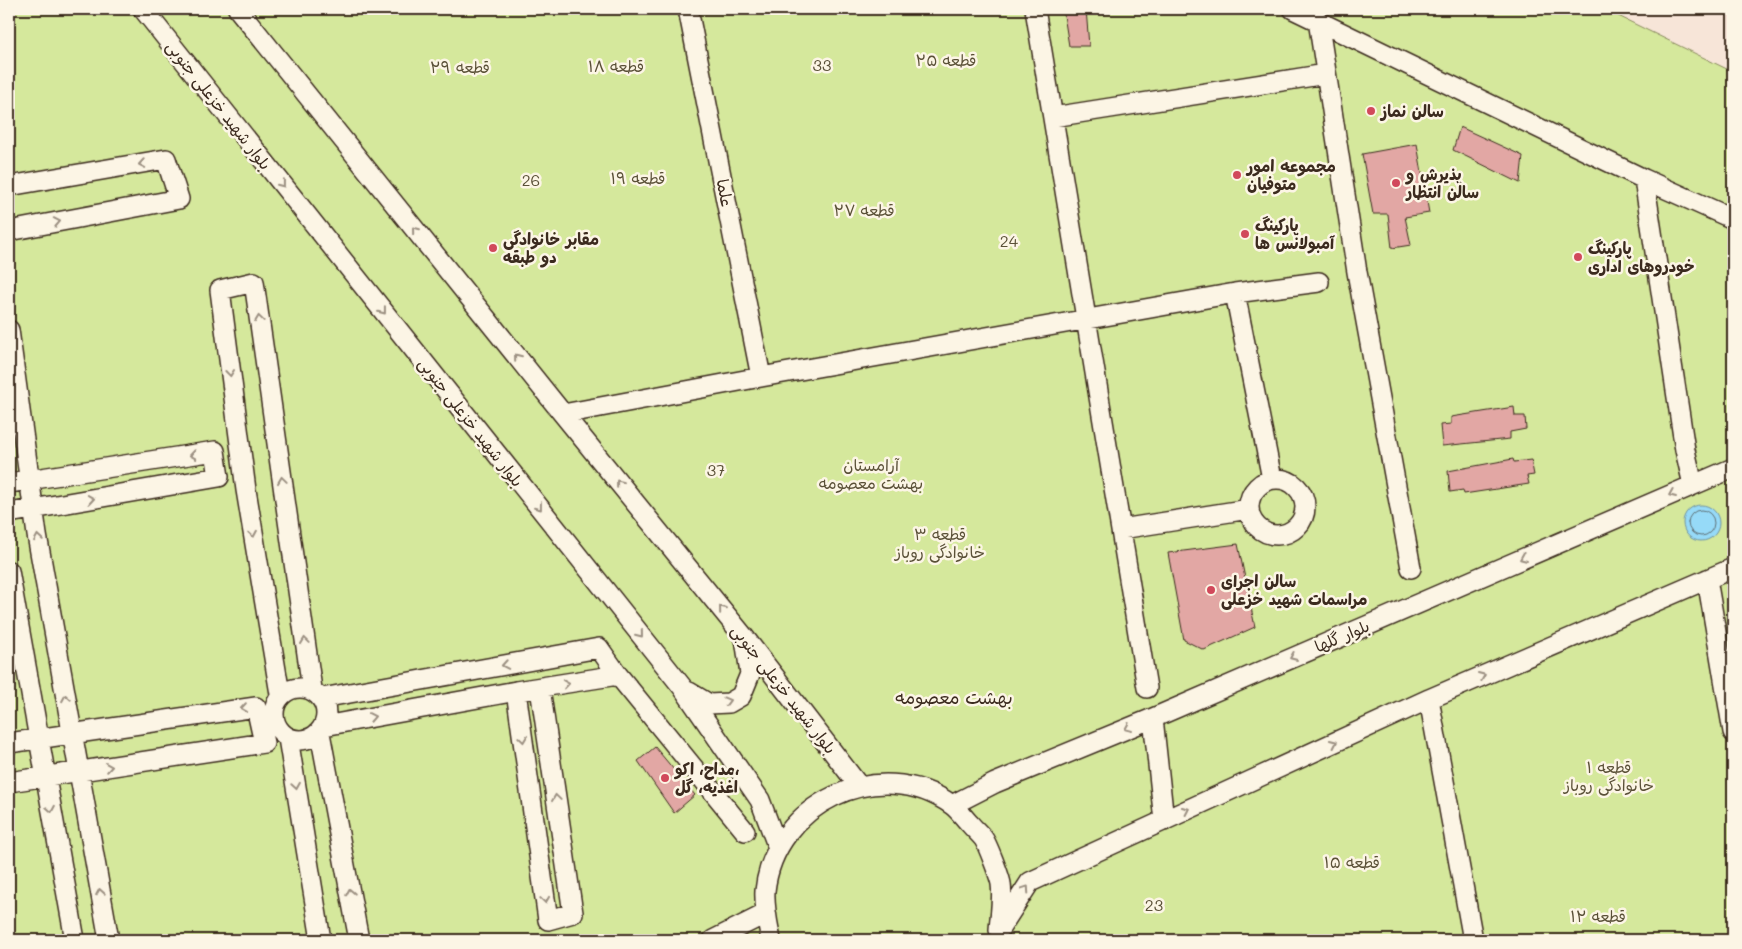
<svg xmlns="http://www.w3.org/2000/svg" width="1742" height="949" viewBox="0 0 1742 949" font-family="Mali,'Playpen Sans Arabic',sans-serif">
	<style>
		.green { fill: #d5e89c; stroke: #88895d }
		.water { fill: #96daf8; stroke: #7294a1 }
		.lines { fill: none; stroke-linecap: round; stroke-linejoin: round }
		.shore { stroke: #5f7075; stroke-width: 1 }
		.building { fill: #e2a7a4; stroke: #3b2a1e }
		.minor-casing { stroke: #3b2a1e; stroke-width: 22 }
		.minor { stroke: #fcf5e5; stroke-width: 19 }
		.oneway { stroke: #9c9082 }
		.poi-dot { fill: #d1495b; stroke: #fcf5e5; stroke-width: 2 }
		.labels { text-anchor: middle; stroke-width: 5; stroke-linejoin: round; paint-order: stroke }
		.park-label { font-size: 16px; fill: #5a5037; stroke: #fcf5e5 }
		.street-label { font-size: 16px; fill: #3b2a1e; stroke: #fcf5e5 }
		.poi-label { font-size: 16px; font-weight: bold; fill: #3b2a1e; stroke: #fcf5e5; text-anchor: start }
		.neighbourhood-label { font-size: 18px; fill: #3b2a1e; stroke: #fcf5e5 }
	</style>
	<rect width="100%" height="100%" fill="#f7e5d8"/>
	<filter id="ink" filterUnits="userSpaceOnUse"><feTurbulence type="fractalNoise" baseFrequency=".02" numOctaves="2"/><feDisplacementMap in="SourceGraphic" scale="10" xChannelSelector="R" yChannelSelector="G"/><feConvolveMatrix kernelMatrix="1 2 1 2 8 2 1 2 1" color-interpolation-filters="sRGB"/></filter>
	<g filter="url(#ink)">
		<path class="green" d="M9,9H1604L1733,72V940H9Z"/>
		<path class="water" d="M1683 523a18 18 0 1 1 36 0a18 18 0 1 1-36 0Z"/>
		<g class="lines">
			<path class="shore" d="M1688 523a13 13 0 1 1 26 0a13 13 0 1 1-26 0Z"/>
		</g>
		<path class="building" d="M1063,9H1086L1089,46H1069Z
			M1460,127L1523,156L1520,183L1453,150Z
			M1417,144L1429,213L1405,217L1411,245L1392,248L1388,214H1373L1362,154Z
			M1514,407L1515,416H1525L1526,429L1510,432V439L1442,446L1440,425L1451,424V417Z
			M1513,459L1514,462L1531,460L1534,475L1527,476L1529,484L1464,494L1463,490L1450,492L1448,471Z
			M1238,544L1255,627L1204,650L1184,640L1168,553Z
			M655,747L695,795L674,813L638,761Z"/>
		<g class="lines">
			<defs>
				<path id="minor" d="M143,9L683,688L760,800L778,848
					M238,9L563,414L745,638L859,786
					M688,9L761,377
					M1035,9L1147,688
					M1293,9L1644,179L1733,219
					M1318,20L1357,272L1411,568
					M1053,117L1326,74
					M1644,179L1685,450L1693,485
					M9,186L166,159L179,199L9,231
					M1235,293L1272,479
					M9,330L37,535L109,940
					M563,414L761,377L1235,293L1319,282
					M1249 507a28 28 0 1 1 56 0a28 28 0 1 1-56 0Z
					M9,483L215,451L219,477L9,513
					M1121,529L1249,509
					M9,571L75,940
					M1707,579L1733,732
					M618,675L745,831
					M274 714a26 26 0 1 1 52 0a26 26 0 1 1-52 0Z
					M516,691L548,920L573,913L540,688
					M689,692L709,704L729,703L741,696L750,674L745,638
					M280,694L246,490L220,290L254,282L312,689
					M322,698L599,648L618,675L516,691L324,726
					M1429,699L1473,940
					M1153,718L1164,821
					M320,733L359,940
					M288,738L321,940
					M9,743L256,707L264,743L9,782
					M952,805L995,783L1153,718L1733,468
					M999,930L1030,882L1429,699L1733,568
					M713,940L765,914
					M771,940C768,924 764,908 765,891C774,804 879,753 952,805C959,810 964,818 970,824C974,829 979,833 983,838C987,843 1000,877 1001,884C1003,898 1000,915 999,930"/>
			</defs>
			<use href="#minor" class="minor-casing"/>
			<use href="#minor" class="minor"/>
		</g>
		<defs><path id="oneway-chevron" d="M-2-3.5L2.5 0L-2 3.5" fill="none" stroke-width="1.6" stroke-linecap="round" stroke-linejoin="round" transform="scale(1.25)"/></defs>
		<g class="oneway">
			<use href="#oneway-chevron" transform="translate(142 164) rotate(170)"/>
			<use href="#oneway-chevron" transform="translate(282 184) rotate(52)"/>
			<use href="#oneway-chevron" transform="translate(57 222) rotate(-11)"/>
			<use href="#oneway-chevron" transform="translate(415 230) rotate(-129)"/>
			<use href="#oneway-chevron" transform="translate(383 311) rotate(52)"/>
			<use href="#oneway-chevron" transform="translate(259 319) rotate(-98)"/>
			<use href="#oneway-chevron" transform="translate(517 357) rotate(-129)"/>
			<use href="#oneway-chevron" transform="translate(230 373) rotate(83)"/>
			<use href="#oneway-chevron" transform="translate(193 455) rotate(171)"/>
			<use href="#oneway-chevron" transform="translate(282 480) rotate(-98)"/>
			<use href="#oneway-chevron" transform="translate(619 483) rotate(-129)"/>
			<use href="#oneway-chevron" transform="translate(1672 494) rotate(157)"/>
			<use href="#oneway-chevron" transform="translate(91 499) rotate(-9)"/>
			<use href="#oneway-chevron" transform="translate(539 507) rotate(52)"/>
			<use href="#oneway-chevron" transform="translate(253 534) rotate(80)"/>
			<use href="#oneway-chevron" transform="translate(38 538) rotate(-99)"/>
			<use href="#oneway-chevron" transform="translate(1523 558) rotate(157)"/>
			<use href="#oneway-chevron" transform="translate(722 609) rotate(-129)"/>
			<use href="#oneway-chevron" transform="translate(640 634) rotate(51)"/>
			<use href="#oneway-chevron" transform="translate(305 641) rotate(-98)"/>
			<use href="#oneway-chevron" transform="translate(1293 657) rotate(157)"/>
			<use href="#oneway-chevron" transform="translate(505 665) rotate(170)"/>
			<use href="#oneway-chevron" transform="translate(1482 676) rotate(-23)"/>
			<use href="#oneway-chevron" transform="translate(566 684) rotate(-9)"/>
			<use href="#oneway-chevron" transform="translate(66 698) rotate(-100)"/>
			<use href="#oneway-chevron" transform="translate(727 701) rotate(-15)"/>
			<use href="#oneway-chevron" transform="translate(244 708) rotate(172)"/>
			<use href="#oneway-chevron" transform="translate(372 717) rotate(-11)"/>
			<use href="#oneway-chevron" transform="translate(1128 728) rotate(157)"/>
			<use href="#oneway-chevron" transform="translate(523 739) rotate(82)"/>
			<use href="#oneway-chevron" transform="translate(1334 743) rotate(-25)"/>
			<use href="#oneway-chevron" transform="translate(109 767) rotate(-9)"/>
			<use href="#oneway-chevron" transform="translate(296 786) rotate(81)"/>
			<use href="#oneway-chevron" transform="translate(556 798) rotate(-98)"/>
			<use href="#oneway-chevron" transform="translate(51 809) rotate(80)"/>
			<use href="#oneway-chevron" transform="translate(1186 810) rotate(-25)"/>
			<use href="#oneway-chevron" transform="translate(1026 889) rotate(-56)"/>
			<use href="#oneway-chevron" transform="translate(100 892) rotate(-100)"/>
			<use href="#oneway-chevron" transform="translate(350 892) rotate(-101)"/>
			<use href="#oneway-chevron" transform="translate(545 900) rotate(82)"/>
		</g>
	</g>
	<g class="poi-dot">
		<circle cx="1371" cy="111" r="5"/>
		<circle cx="1237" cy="175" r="5"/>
		<circle cx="1396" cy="183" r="5"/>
		<circle cx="1245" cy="234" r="5"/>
		<circle cx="493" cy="248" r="5"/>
		<circle cx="1578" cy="257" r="5"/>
		<circle cx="1211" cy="590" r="5"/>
		<circle cx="665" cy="778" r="5"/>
	</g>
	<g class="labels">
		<g class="park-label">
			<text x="946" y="66">قطعه ۲۵</text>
			<text x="822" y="71">33</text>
			<text x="616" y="72">قطعه ۱۸</text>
			<text x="460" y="73">قطعه ۲۹</text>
			<text x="638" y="184">قطعه ۱۹</text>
			<text x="531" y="186">26</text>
			<text x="864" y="216">قطعه ۲۷</text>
			<text x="1009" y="247">24</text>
			<text x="871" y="471">آرامستان<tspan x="871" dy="18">بهشت معصومه</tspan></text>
			<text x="716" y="476">37</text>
			<text x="940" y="540">قطعه ۳<tspan x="940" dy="18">خانوادگی روباز</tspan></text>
			<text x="1609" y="773">قطعه ۱<tspan x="1609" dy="18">خانوادگی روباز</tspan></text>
			<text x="1352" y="868">قطعه ۱۵</text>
			<text x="1154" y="911">23</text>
			<text x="1598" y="922">قطعه ۱۲</text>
		</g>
		<g class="street-label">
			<text transform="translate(219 105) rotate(52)" y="6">بلوار شهید خزعلی جنوبی</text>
			<text transform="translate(725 193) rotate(79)" y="6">علما</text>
			<text transform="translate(471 422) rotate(52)" y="6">بلوار شهید خزعلی جنوبی</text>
			<text transform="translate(1342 636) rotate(-23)" y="6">بلوار گلها</text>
			<text transform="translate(784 689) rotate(52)" y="6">بلوار شهید خزعلی جنوبی</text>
		</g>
		<g class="poi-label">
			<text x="1381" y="117">سالن نماز</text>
			<text x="1247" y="172">مجموعه امور<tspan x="1247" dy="18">متوفیان</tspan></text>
			<text x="1406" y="180">پذیرش و<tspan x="1406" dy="18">سالن انتظار</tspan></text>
			<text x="1255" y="231">پارکینگ<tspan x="1255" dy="18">آمبولانس ها</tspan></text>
			<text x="503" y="245">مقابر خانوادگی<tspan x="503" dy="18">دو طبقه</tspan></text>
			<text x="1588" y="254">پارکینگ<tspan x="1588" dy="18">خودروهای اداری</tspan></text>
			<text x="1221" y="587">سالن اجرای<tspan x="1221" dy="18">مراسمات شهید خزعلی</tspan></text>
			<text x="675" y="775">مداح، اکو،<tspan x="675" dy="18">اغذیه، گل</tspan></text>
		</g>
		<g class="neighbourhood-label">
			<text x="954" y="704">بهشت معصومه</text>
		</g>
	</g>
	<rect width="1742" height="949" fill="none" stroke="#fcf5e5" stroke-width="30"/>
	<rect x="15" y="15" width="1712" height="919" fill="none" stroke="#3b2a1e" stroke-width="2" filter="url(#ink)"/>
</svg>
